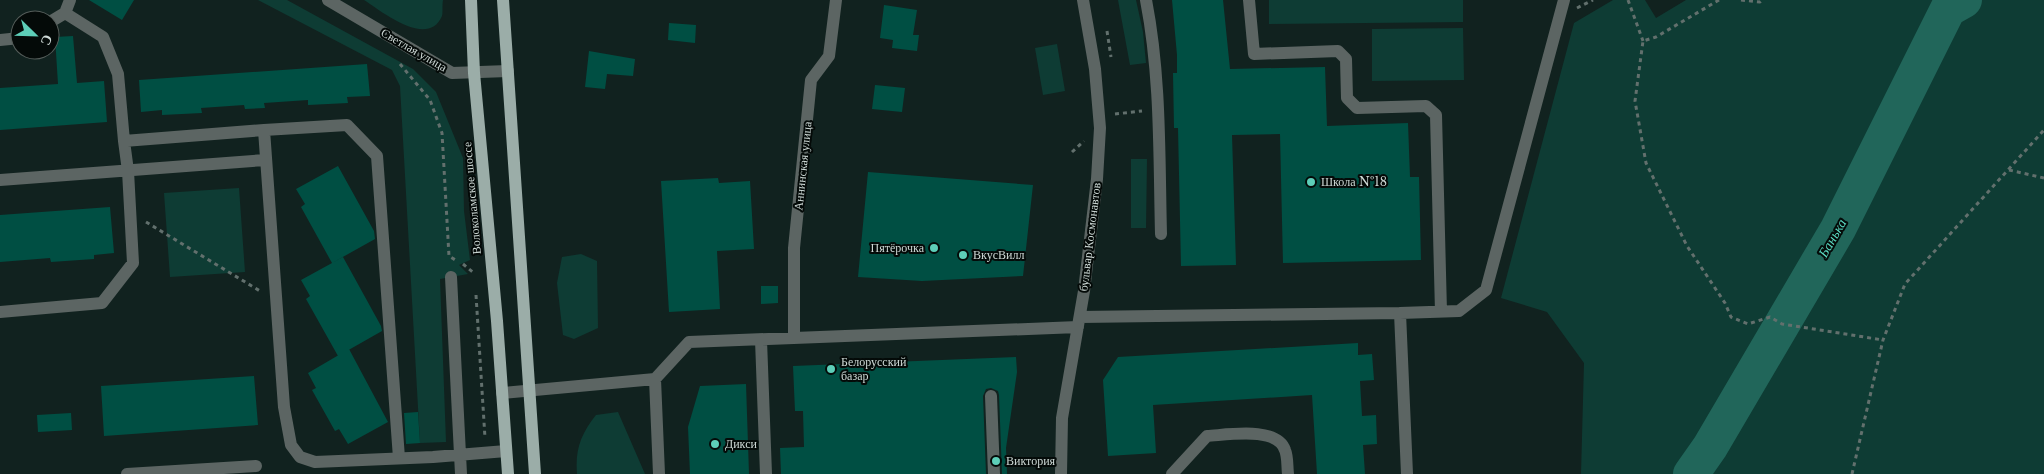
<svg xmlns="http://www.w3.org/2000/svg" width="2044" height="474" viewBox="0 0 2044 474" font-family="'Libre Baskerville',serif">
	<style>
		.green { fill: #0e3c34 }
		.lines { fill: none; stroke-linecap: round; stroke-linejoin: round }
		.river { stroke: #21665a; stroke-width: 36 }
		.building { fill: #004f43 }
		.path { stroke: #62706d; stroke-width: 3; stroke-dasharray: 4 4; stroke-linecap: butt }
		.minor { stroke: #5c6563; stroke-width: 12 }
		.major { stroke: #9bada8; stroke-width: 12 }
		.poi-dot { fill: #5dceb8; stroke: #040a08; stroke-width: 2 }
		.labels { text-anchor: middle; stroke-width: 4; stroke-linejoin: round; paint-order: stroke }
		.street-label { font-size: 12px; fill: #ced9d6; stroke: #040a08 }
		.poi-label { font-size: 12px; fill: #ced9d6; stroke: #040a08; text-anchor: start }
		.water-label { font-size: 14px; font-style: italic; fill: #5adac2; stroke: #040a08 }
	</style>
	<rect width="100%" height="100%" fill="#11221f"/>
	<path class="green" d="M258,0H287L413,69L436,92L463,158L464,211L470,260L459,265L468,274L440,279L446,442L420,443L400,86L392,70Z
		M364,0H443C442,5 443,12 442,16C428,49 381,11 364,0Z
		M1118,0H1136L1143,32L1146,63L1130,65Z
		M1269,0H1463V22L1269,24Z
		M1613,0H1645L1656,18L1686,0H2044V474H1581L1584,363L1547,312L1501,298L1574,23Z
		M1463,28L1464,80L1372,81V29Z
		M1057,44L1065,91L1043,95L1035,48Z
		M1131,159H1147L1146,228H1131Z
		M239,188L245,272L170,277L164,193Z
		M581,254L597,261L598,328L574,339L563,335L557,283L562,257Z
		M618,412L645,474H577C575,449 581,434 596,415Z"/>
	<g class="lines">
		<path class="river" d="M1691,474L1710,447L1838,229L1948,9L1964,0"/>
	</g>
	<path class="building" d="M89,0H134L122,20Z
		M1172,0H1223L1230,69L1325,67L1327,126L1408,123L1410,177H1419L1421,260L1283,263L1280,134L1232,135L1236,265L1181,266L1178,128H1174L1173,73H1177V55Z
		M884,5L917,10L913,35H919L917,51L892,48L893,40L880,38Z
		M669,23L696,25L695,43L668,40Z
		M73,36L77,83L104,81L107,122L0,130V88L58,84L55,37Z
		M589,51L635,59L633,76L607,74L605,89L585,87Z
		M367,64L370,96L347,97L348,103L308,105V100L264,103L265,108L245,109L244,105L201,108L202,113L162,115V110L141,112L139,80Z
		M875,85L905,88L902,112L872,109Z
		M338,166L374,231L375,239L332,263L301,207L305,204L296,189Z
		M868,172L1033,185L1023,276L922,281L858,277Z
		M718,178L719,183L750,181L754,249L717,251L720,309L669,312L661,181Z
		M110,207L114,253L94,255V259L51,262L50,258L0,262V215Z
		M343,257L381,326L382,331L338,356L306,299L310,296L301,280Z
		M761,286H778V303L761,304Z
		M1358,343V355L1372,354L1374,380L1360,381L1362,416L1376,415L1377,444L1363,445L1365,474H1317L1312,395L1153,405L1156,453L1108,456L1103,380L1118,357Z
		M349,349L388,422L348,444L339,429L335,431L312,390L316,388L308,373Z
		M1016,357L1017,372L1006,448L1007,474H1002L999,395L998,391L991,388L986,389L983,396L986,474H781L780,448L804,447L803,411H795L793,366Z
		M254,376L258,425L104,436L101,386Z
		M746,384L749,474H690L688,427L700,386Z
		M418,412L420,443L406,444L404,413Z
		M71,413L72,430L38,432L37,415Z"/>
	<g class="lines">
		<path class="path" d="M1628,0L1643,41
			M1719,0L1656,37L1643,41L1635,101L1646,163L1687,246L1725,303L1731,317L1748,324L1770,317L1782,324L1883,340
			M1741,0L1760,2L1762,0
			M1577,8L1593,0
			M1107,31L1111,57
			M400,64L430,100L442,133L449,256L457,261
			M1115,114L1142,111
			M1072,152L1084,141
			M2009,170L2044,178
			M146,222L260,291
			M463,264L475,274
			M476,295L485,438
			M1852,474L1883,340L1905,284L2044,130"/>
		<path class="minor" d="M70,0L65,13L103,37L118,74L124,141L264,130L284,407L291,445L300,457L315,462L433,457L506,451
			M328,0L452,73L508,71
			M1146,0C1161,77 1159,156 1161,234
			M1249,0L1254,54L1338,51L1346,59L1347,98L1357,108L1426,106L1436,115L1441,312
			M50,22L65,13
			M0,40L20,38
			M264,130L347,125L377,156L399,458
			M0,180L265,160
			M451,277L461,474
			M0,312L102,303L133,263L128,171L124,141
			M1400,313L1459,311L1486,290L1564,0
			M1080,317L1400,313L1407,474
			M794,338V248L811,80L829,56L836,0
			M761,340L766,474
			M655,379L659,474
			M502,393L655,379L689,342L1078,327
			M991,396L994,474
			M127,474L256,466
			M1061,474L1062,418L1084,291L1097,179L1100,128L1095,69L1083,0
			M1172,474L1207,436C1227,435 1277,426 1285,450C1288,457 1287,466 1288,474"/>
		<path class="major" d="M471,0L474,73L497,321L508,474
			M503,0L535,474"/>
	</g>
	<g class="poi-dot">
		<circle cx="1311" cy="182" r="5"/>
		<circle cx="934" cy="248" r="5"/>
		<circle cx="963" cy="255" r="5"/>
		<circle cx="831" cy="369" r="5"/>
		<circle cx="715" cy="444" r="5"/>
		<circle cx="996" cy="461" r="5"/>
	</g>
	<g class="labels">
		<g class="street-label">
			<text transform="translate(414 50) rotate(30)" y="4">Светлая улица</text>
			<text transform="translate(803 166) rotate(-84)" y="4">Аннинская улица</text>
			<text transform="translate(472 198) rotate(-95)" y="4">Волоколамское шоссе</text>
			<text transform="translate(1090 237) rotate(-83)" y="4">бульвар Космонавтов</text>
		</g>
		<g class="poi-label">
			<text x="1321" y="186">Школа №18</text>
			<text x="924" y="252" text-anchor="end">Пятёрочка</text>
			<text x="973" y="259">ВкусВилл</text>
			<text x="841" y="366">Белорусский<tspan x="841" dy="14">базар</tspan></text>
			<text x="725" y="448">Дикси</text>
			<text x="1006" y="465">Виктория</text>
		</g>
		<g class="water-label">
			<text transform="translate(1832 238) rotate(-60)" y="5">Банька</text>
		</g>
	</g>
	<g transform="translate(35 35) rotate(113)"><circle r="24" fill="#040a08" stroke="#555d5a"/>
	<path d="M0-4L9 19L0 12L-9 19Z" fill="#5dceb8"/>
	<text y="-8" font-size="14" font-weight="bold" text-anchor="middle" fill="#ced9d6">С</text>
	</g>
</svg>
